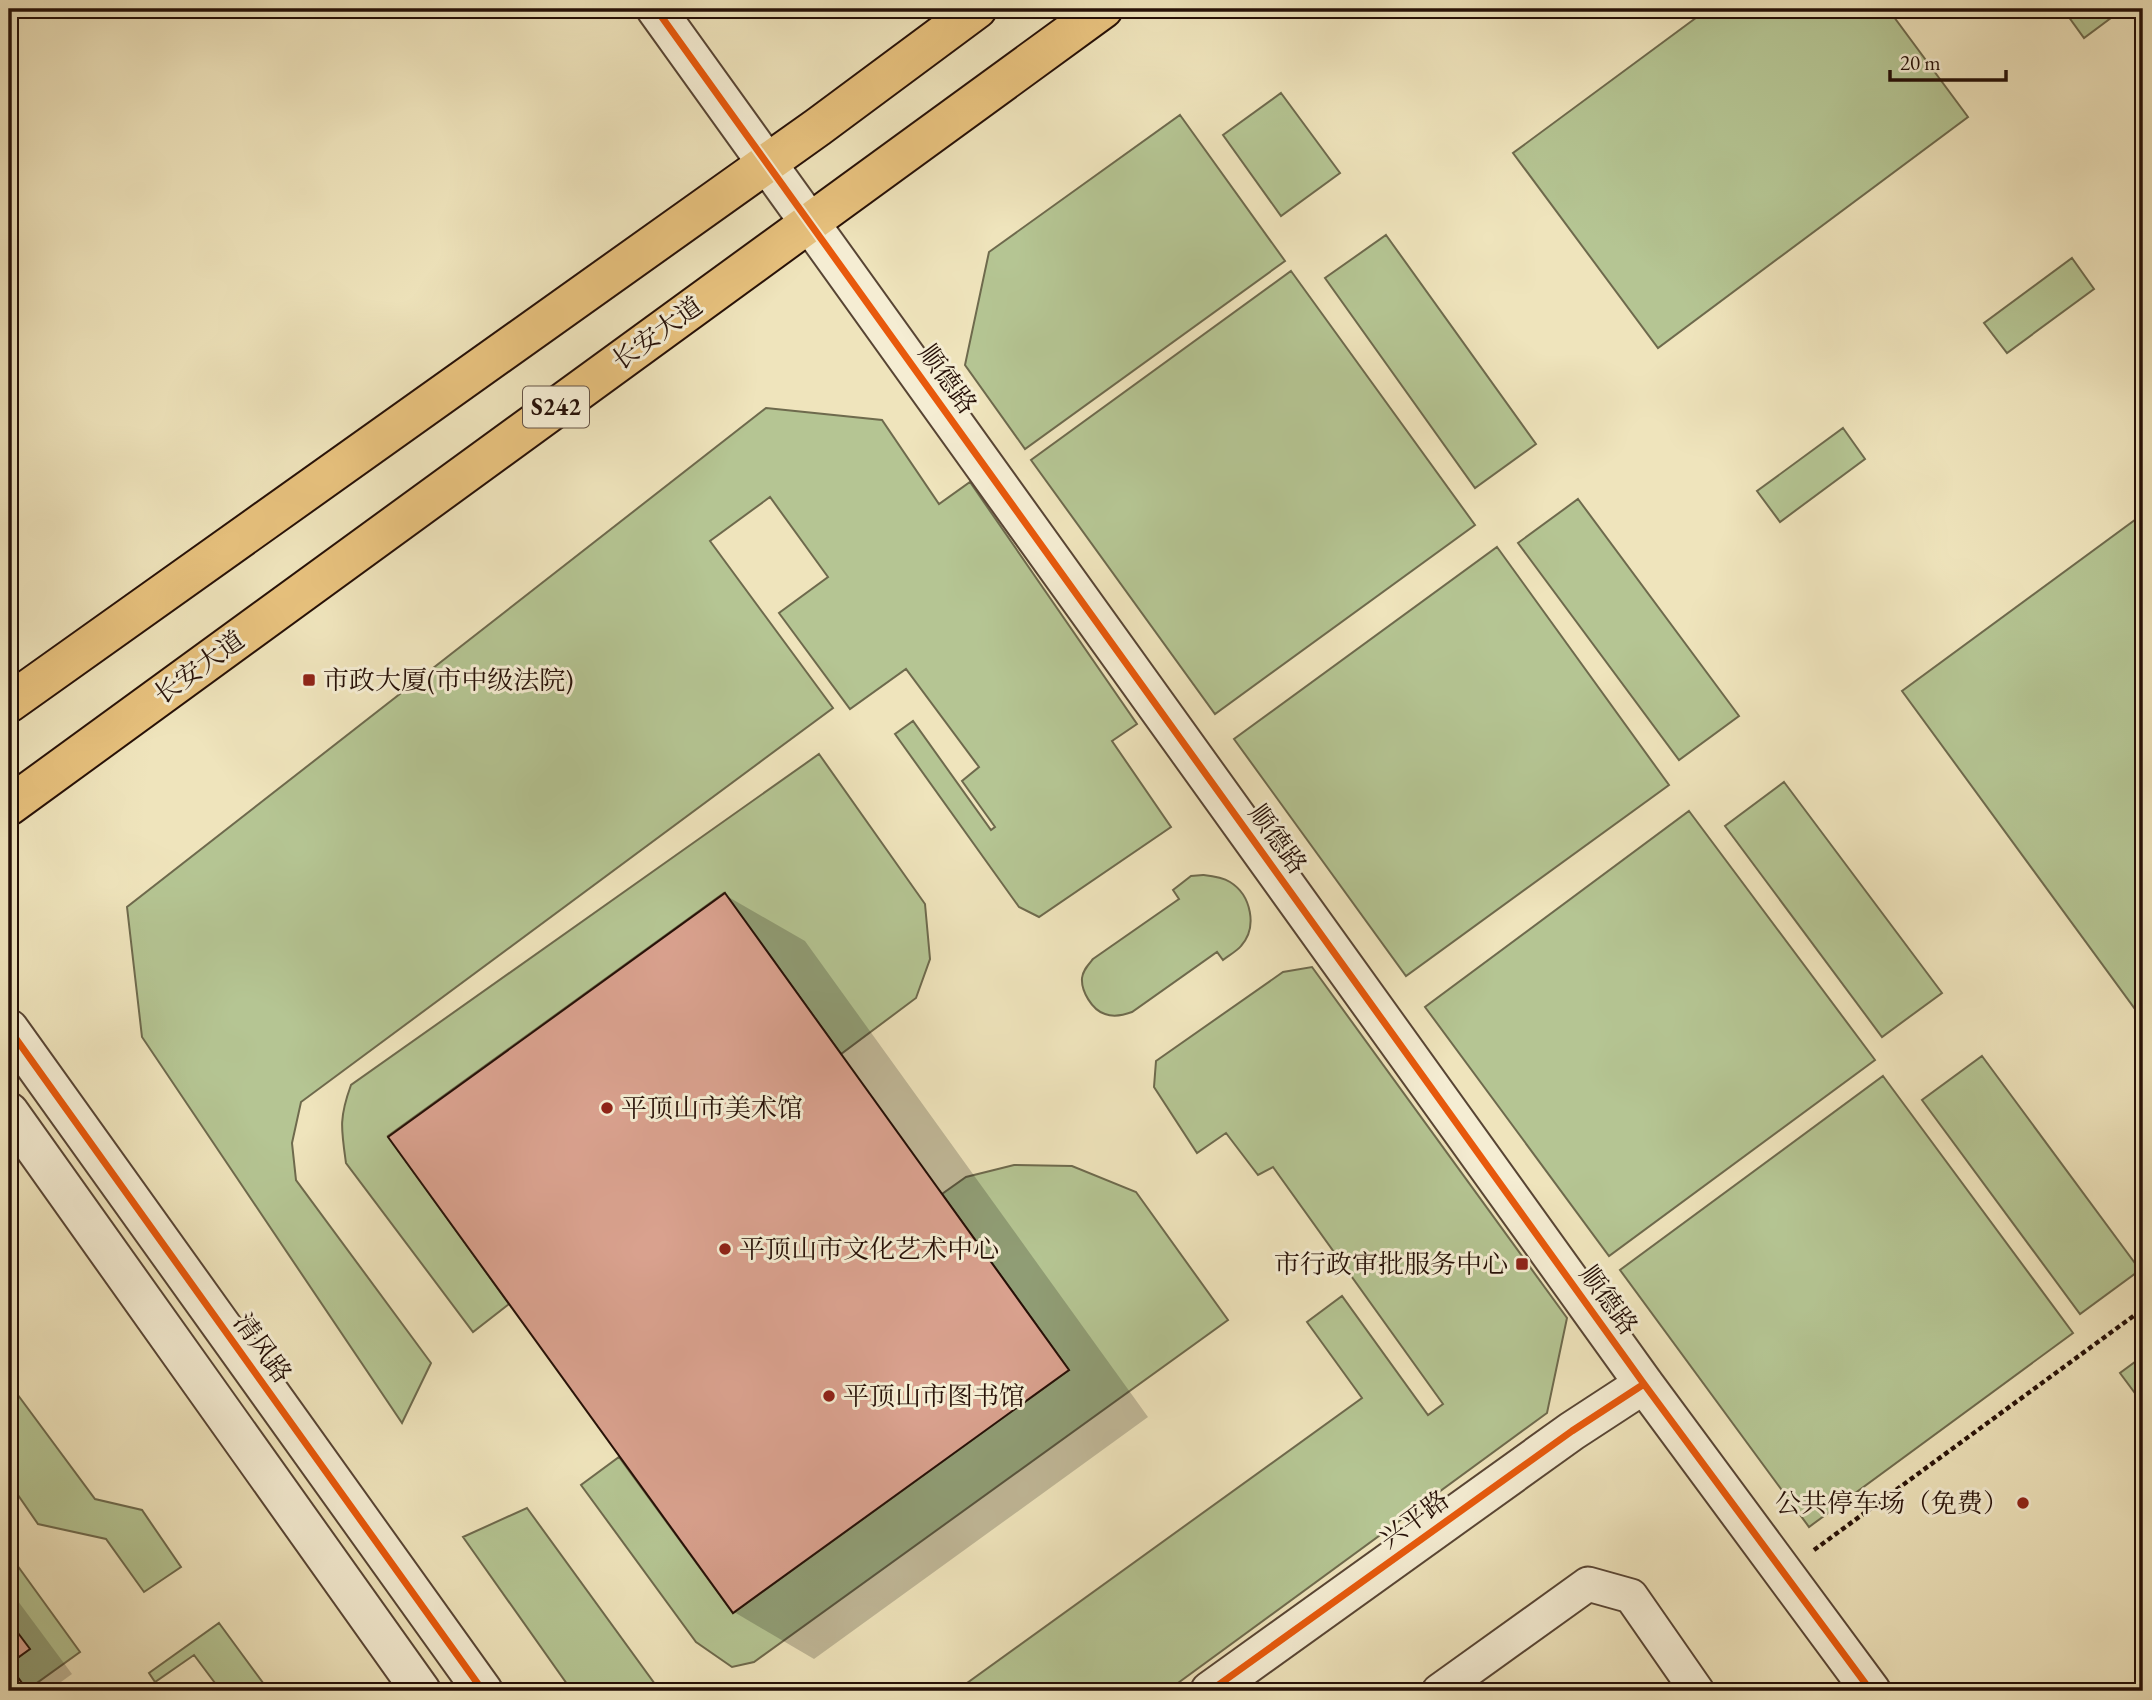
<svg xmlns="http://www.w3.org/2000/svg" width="2152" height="1700" viewBox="0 0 2152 1700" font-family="'EB Garamond','Noto Serif SC',serif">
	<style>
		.green { fill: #b5c593; stroke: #6e6a4d; stroke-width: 2 }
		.shadow { fill: #0003 }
		.building { fill: #d9a18e; stroke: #261007; stroke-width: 2 }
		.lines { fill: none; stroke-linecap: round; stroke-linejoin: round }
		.minor-casing { stroke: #584534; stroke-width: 37 }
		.tertiary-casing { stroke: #584534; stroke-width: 42 }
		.primary-casing { stroke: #261007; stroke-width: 42 }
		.path { stroke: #261007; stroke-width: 4.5; stroke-dasharray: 5 3.5; stroke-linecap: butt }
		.minor { stroke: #f5edd3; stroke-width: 33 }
		.tertiary { stroke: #f5edd3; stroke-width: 38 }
		.primary { stroke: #e8c27e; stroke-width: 38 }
		.cycleway-casing { stroke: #f5edd3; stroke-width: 11 }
		.cycleway { stroke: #e8590c; stroke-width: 7 }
		.poi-dot { fill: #8f2418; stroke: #f5edd3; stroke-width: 2.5 }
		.labels { text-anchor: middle; stroke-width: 6; stroke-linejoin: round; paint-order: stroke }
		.shield { fill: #f5edd3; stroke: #645244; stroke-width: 2 }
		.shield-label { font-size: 24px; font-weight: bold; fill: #261007 }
		.street-label { font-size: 26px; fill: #261007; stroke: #f5edd3 }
		.poi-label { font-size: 26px; fill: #261007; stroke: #f5edd3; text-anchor: start }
	</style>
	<rect width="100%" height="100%" fill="#efe4bc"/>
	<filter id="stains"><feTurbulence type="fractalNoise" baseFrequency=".00286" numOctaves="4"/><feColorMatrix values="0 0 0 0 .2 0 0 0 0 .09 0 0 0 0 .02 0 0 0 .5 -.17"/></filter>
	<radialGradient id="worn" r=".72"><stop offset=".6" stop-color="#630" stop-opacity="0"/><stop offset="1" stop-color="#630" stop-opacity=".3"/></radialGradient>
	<path class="green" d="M1708,9H1888L1968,117L1658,348L1513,153Z
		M2063,9H2123L2084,38Z
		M1281,93L1340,173L1281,216L1223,135Z
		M1180,115L1285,261L1025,449L965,365L989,252Z
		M1386,235L1536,444L1475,488L1325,278Z
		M2072,258L2094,289L2007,353L1984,323Z
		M1291,271L1475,525L1215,714L1031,460Z
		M766,408L882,420L939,504L970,482L1137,724L1112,741L1171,827L1039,917L1019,907L895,734L913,721L991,830L995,827L962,781L979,767L906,669L850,709L779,613L828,577L770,497L710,541L833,708L301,1102L292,1143L296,1180L431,1363L402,1423L142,1037L127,907Z
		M1843,428L1865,459L1780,522L1757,491Z
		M1578,499L1739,716L1679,760L1518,543Z
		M2143,514V1020L1902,691Z
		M1497,547L1669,785L1406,976L1234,739Z
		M819,754L925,904L930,959L916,998L841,1054L724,893L388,1136L509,1304L473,1332L346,1163C341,1128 339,1118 351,1085Z
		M1784,782L1942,993L1882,1037L1725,826Z
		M1689,811L1875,1060L1609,1256L1425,1007Z
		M1203,875C1212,876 1222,877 1230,882C1251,895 1258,927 1241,946C1237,951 1228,956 1223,960L1217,952L1132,1012C1124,1015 1113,1017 1105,1014C1092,1010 1081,991 1082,978C1083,970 1088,965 1093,959L1179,899L1173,890L1191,876Z
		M1312,967L1567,1318L1547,1413L1167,1691H956L1362,1398L1307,1322L1342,1296L1428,1415L1443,1404L1273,1167L1258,1175L1226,1133L1197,1153L1154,1087L1156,1061L1283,972Z
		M1982,1056L2140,1270L2080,1314L1922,1100Z
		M1883,1076L2073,1333L1809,1527L1620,1270Z
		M1014,1165L1072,1166L1136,1192L1228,1320L754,1662L732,1667L696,1642L581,1485L619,1457L733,1613L1069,1370L942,1194L966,1177Z
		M2143,1356V1404L2120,1373Z
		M9,1383L95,1499L142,1510L181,1567L144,1592L106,1539L38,1524L9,1482Z
		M527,1508L660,1691H572L463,1537Z
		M9,1554L80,1652L27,1690L9,1665L29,1649L9,1621Z
		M219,1623L269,1691H221L194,1655L155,1682L149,1673Z"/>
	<path class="shadow" d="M725,895L805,941L1148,1417L814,1659L734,1612Z
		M9,1589L72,1674L50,1690L51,1691H9Z"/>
	<path class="building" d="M725,893L1069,1370L733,1613L388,1137Z
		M9,1621L30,1649L9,1664Z
		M9,1665L27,1690L28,1691H9Z"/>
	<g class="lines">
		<defs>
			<path id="minor" d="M1439,1691L1588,1584L1631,1596L1697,1691"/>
			<path id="tertiary" d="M656,9L1644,1384L1871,1691
				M9,1029L483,1691
				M9,1112L421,1691
				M1210,1691L1572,1431L1644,1384"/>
			<path id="primary" d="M9,703L818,127L977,9
				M9,806L1103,9"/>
		</defs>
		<use href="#minor" class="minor-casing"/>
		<use href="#tertiary" class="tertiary-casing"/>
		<use href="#primary" class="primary-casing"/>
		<path class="path" d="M1814,1550L2143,1309"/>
		<use href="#minor" class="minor"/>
		<use href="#tertiary" class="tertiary"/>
		<use href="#primary" class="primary"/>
		<defs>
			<path id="cycleway" d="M656,9L1644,1384L1871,1691
				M9,1029L483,1691
				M1210,1691L1572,1431L1644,1384"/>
		</defs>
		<use href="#cycleway" class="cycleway-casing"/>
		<use href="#cycleway" class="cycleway"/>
	</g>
	<g class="poi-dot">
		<rect x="302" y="673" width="14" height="14" rx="3.5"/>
		<circle cx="607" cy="1108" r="7"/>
		<circle cx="725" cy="1249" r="7"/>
		<rect x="1515" y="1257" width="14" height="14" rx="3.5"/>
		<circle cx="829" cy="1396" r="7"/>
		<circle cx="2023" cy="1503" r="7"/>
	</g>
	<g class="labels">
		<rect class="shield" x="523" y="386.5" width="66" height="41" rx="5"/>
		<g class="shield-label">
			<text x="556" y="415">S242</text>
		</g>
		<g class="street-label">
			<text transform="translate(657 333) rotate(-36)" y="9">长安大道</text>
			<text transform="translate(948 379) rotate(54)" y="9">顺德路</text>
			<text transform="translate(199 667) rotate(-36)" y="9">长安大道</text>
			<text transform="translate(1278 839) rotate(54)" y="9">顺德路</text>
			<text transform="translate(1609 1300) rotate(54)" y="9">顺德路</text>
			<text transform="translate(263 1348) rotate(54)" y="9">清风路</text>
			<text transform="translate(1414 1519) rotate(-36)" y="9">兴平路</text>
		</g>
		<g class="poi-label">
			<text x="323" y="689">市政大厦(市中级法院)</text>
			<text x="621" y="1117">平顶山市美术馆</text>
			<text x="739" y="1258">平顶山市文化艺术中心</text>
			<text x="1508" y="1273" text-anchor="end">市行政审批服务中心</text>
			<text x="843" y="1405">平顶山市图书馆</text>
			<text x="2009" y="1512" text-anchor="end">公共停车场（免费）</text>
		</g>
	</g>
	<rect width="2152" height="1700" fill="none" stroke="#efe4bc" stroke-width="35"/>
	<rect x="10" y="10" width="2131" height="1679" fill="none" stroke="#261007" stroke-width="3.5"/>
	<rect x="18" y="18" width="2117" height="1665" fill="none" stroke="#261007" stroke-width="2"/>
	<path d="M1890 70v10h116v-10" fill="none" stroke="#261007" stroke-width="3.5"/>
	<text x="1900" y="70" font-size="21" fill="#261007" stroke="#f5edd3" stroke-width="5" paint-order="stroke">20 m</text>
	<rect width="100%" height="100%" filter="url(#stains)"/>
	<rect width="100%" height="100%" fill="url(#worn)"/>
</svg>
